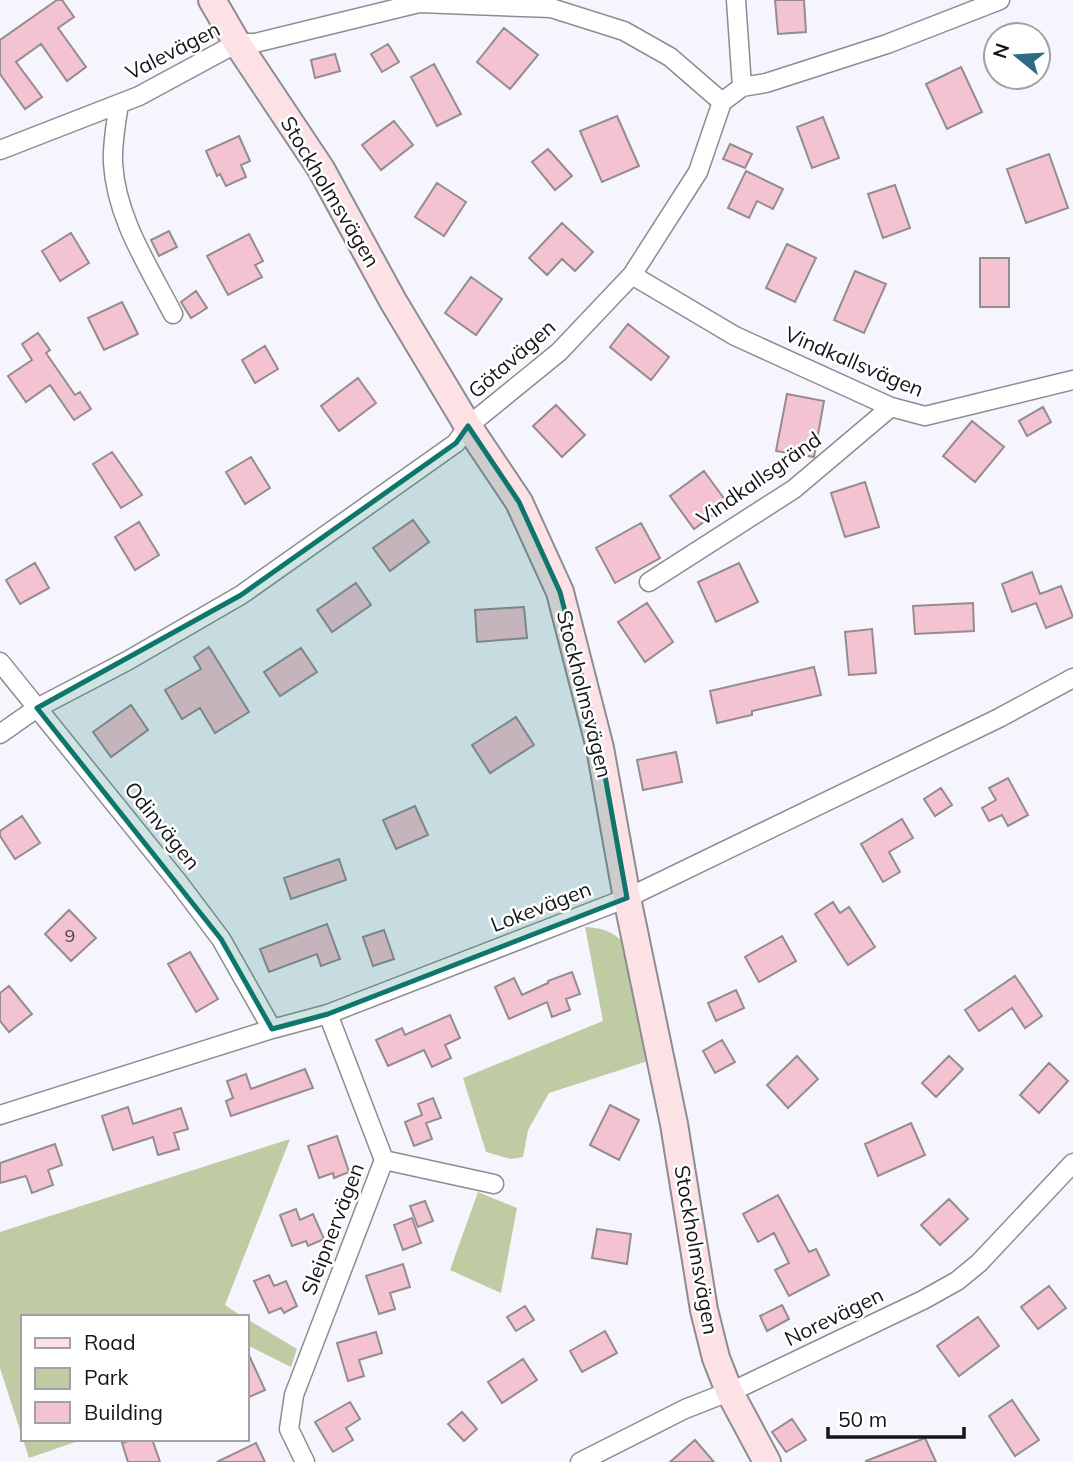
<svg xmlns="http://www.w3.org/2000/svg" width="1073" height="1462" viewBox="0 0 1073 1462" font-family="Mulish,sans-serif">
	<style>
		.green { fill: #becba3 }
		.building { fill: #f4c3d1; stroke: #948c8e; stroke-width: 2 }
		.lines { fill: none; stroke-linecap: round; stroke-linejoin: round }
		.street-casing { stroke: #8c8c93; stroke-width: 21 }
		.secondary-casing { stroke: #8c8c93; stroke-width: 30 }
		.street { stroke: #fff; stroke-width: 18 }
		.secondary { stroke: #fce2e5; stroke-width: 26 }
		.marked { fill: #0f766e; fill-opacity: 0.2; stroke: #0f766e; stroke-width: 5; stroke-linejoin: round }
		.labels { text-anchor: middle; stroke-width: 5; stroke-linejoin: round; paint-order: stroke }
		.number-label { font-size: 18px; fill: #4e4147 }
		.street-label { font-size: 21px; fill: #161619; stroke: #fff }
	</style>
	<rect width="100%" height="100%" fill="#f6f5fd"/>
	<path class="green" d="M585,927C604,928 614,932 627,946L648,1061L549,1093L528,1130L523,1157L511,1159L486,1152L463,1078L603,1021Z
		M290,1139L225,1305L243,1317H23V1439H84L29,1458L0,1368V1232Z
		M478,1192L517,1208L501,1293L450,1270Z
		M247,1319L297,1349L291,1367L247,1345Z"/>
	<path class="building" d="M57,0H62L74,17L58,28L86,67L67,81L41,44L16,62L42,97L25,109L0,74V40Z
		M775,0H804L806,32L778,34Z
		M504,28L538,55L510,89L477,62Z
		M388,44L399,62L382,72L371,54Z
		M335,54L340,71L315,78L311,60Z
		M434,64L461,114L437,126L411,77Z
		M961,67L982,112L947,129L926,84Z
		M617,116L639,166L602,182L580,131Z
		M823,117L839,158L812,168L797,127Z
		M394,121L413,145L381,170L362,145Z
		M239,136L250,161L241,165L246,177L226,186L220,174L217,176L206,151Z
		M730,144L752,154L745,168L723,159Z
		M548,149L572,176L555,190L532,162Z
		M1049,154L1068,208L1026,223L1007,169Z
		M746,171L783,189L773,209L757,201L749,218L728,208Z
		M437,183L466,202L444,236L415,217Z
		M895,185L910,228L883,238L868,194Z
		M562,223L593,252L575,271L562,259L547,275L529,258Z
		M169,231L177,247L159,256L151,240Z
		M71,233L89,263L60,281L42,251Z
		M249,234L263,261L255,265L262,277L228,295L207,256Z
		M787,244L816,258L795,302L766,288Z
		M980,258H1009V307H980Z
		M855,271L886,284L864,333L834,320Z
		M471,277L502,299L476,335L445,313Z
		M196,291L207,308L191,318L181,302Z
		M122,302L138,334L104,350L88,318Z
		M628,324L669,357L651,380L610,347Z
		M38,333L50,350L46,353L75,395L80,392L91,409L74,420L50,385L26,402L8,376L32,360L22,344Z
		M265,346L278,369L255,383L242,360Z
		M358,378L376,403L339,431L321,406Z
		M787,394L824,401L814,457L776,451Z
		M556,405L585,435L562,457L533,426Z
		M1043,407L1051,422L1027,436L1019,421Z
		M972,421L1004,447L975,482L943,456Z
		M112,452L142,495L121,508L93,464Z
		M251,457L270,488L245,504L226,472Z
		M704,471L728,504L694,529L670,496Z
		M865,482L879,527L845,537L831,493Z
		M413,520L429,542L390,571L373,548Z
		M139,522L159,555L135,570L115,537Z
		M641,523L660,558L615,583L596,548Z
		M35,563L49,588L20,604L6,580Z
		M739,563L758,602L716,622L698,582Z
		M1032,572L1040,594L1061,586L1073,617L1046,628L1036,603L1012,612L1002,584Z
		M356,583L371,605L332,632L317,610Z
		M647,603L673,642L645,662L618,622Z
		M973,603L974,631L915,634L913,606Z
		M524,607L527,638L477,642L475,610Z
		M872,629L876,673L849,675L845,632Z
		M209,647L249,712L215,733L200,708L182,719L165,690L201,669L194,657Z
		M301,648L317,672L280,696L264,672Z
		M814,667L821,695L752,711V715L717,723L710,691Z
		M131,705L148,730L111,757L93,732Z
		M516,717L534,745L490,773L472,745Z
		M676,752L682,782L643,790L637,760Z
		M1008,778L1028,815L1008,826L1002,815L989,821L982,808L996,800L989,788Z
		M941,788L952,805L935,816L924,799Z
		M415,806L428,835L396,849L383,820Z
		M22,816L40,843L15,859L0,836V831Z
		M902,819L913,838L889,852L900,872L883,882L861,844Z
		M339,859L346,880L291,899L284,878Z
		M833,902L840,913L849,907L875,947L848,965L815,914Z
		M69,910L96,938L71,961L45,934Z
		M327,924L340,959L321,966L317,954L269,972L260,949Z
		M384,930L394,959L373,966L363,937Z
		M782,936L796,961L759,982L745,957Z
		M190,952L218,999L196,1012L168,964Z
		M572,972L580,994L566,999L570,1010L552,1017L547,1002L509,1019L495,987L514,978L522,995L548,983V981Z
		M1015,976L1042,1016L1025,1028L1012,1008L979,1031L965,1010Z
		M9,986L32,1014L9,1032L0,1021V993Z
		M736,990L744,1008L716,1021L708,1003Z
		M450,1015L460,1038L445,1045L451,1058L432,1067L424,1050L388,1066L376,1040L402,1028L405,1035Z
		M722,1040L735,1062L715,1073L703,1051Z
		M797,1056L818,1079L788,1108L767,1085Z
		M949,1056L963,1069L936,1097L922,1083Z
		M1049,1063L1068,1081L1039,1113L1020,1095Z
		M305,1069L313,1088L231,1116L226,1101L233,1098L227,1081L246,1074L251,1089Z
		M433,1098L441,1118L426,1123L432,1139L414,1146L405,1122L422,1115L418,1104Z
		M610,1105L639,1120L619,1160L590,1145Z
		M128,1107L133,1124L181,1108L188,1129L174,1133L179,1149L158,1155L153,1137L113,1150L102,1116Z
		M911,1123L925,1155L878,1176L865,1144Z
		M337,1136L349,1172L334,1178L333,1173L319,1178L308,1146Z
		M55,1144L62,1165L48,1170L53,1185L32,1193L26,1176L0,1183V1163Z
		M778,1195L809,1252L816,1249L829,1275L789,1296L775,1270L789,1263L774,1233L758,1242L743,1214Z
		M949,1199L968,1219L940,1245L921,1225Z
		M425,1201L433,1221L418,1227L410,1206Z
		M296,1209L300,1220L313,1214L324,1239L308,1246L306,1241L292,1246L280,1215Z
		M412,1218L421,1243L403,1250L394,1225Z
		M597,1229L631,1234L627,1264L592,1258Z
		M403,1264L410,1287L390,1293L395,1309L379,1314L366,1276Z
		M269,1275L274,1286L286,1281L297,1306L284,1313L281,1308L269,1313L254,1281Z
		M1049,1286L1066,1308L1038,1329L1021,1307Z
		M782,1305L789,1319L767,1331L760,1316Z
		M525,1306L534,1320L516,1331L507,1317Z
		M978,1317L999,1346L959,1376L937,1346Z
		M605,1331L617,1353L582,1372L570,1351Z
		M376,1332L382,1353L359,1360L364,1376L348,1381L337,1343Z
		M247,1351L265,1390L247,1398Z
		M523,1359L537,1380L502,1403L488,1382Z
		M1012,1400L1039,1440L1015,1456L989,1416Z
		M350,1402L360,1419L346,1428L353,1440L333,1452L315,1422Z
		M462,1412L477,1429L464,1441L448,1424Z
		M792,1419L806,1440L786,1452L772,1432Z
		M925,1438L936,1462H866V1461Z
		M134,1439H152L160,1462H128L122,1443Z
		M695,1440L714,1462H670Z
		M256,1443L265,1462H217Z"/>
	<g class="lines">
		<defs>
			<path id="street" d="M736,0L742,87
				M119,104C116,123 112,143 113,163C116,218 149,267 173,314
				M0,150L139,96L237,43H255L419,3L551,8L624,31L670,57L722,102
				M632,275L735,336L891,407L925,416L1073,380
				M649,582L794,489L891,407
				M0,662L178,882L221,939L272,1029
				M0,734L37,708L127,661L241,595L456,443L468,426L559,352L632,275L698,172L722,102L742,87L766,83L887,44L1000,0
				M0,1115L272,1029L328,1014L627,898L999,718L1073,678
				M384,1160L494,1184
				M305,1462L289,1429L294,1395L384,1160L328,1014
				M580,1462L685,1409L741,1387L923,1300L957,1281L979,1263L1073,1163"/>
			<path id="secondary" d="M212,0L237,43L321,169L393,301L468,426L519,502L560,592L600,748L627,898L674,1124L704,1310L716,1358L729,1391L767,1462"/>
		</defs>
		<use href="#street" class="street-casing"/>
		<use href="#secondary" class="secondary-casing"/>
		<use href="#street" class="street"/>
		<use href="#secondary" class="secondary"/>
	</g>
	<path class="marked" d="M468,426L519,502L560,592L600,748L627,898L328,1014L272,1029L221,939L37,708L241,595L456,443Z"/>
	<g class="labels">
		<g class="number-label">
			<text x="70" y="942">9</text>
		</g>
		<g class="street-label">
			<text transform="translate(173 51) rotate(-27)" y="7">Valevägen</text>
			<text transform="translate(330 192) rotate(59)" y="7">Stockholmsvägen</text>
			<text transform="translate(512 359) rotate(-41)" y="7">Götavägen</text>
			<text transform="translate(854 362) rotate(23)" y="7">Vindkallsvägen</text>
			<text transform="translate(759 479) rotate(-35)" y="7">Vindkallsgränd</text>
			<text transform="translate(584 694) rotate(76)" y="7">Stockholmsvägen</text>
			<text transform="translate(162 826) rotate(51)" y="7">Odinvägen</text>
			<text transform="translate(541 907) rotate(-21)" y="7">Lokevägen</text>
			<text transform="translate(333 1229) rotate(-69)" y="7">Sleipnervägen</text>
			<text transform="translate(696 1250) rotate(80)" y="7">Stockholmsvägen</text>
			<text transform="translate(834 1317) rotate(-26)" y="7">Norevägen</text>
		</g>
	</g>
	<rect x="21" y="1315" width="228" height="126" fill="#ffffff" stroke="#a2a2a3" stroke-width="2"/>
	<rect x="35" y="1338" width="35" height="10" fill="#fce2e5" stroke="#a2a2a3" stroke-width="2"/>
	<text x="84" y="1350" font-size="21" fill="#161619">Road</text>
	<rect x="35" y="1368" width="35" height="21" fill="#becba3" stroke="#a2a2a3" stroke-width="2"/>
	<text x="84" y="1385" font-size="21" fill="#161619">Park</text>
	<rect x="35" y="1402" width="35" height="21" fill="#f4c3d1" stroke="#a2a2a3" stroke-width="2"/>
	<text x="84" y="1420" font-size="21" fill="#161619">Building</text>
	<g transform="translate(1017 56) rotate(288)"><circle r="33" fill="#ffffff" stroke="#a2a2a3" stroke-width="2"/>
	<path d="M0-5L12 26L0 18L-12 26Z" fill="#2f6c83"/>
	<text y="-10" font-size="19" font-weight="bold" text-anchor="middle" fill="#161619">N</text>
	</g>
	<path d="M828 1427v10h136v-10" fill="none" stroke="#161619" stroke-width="3.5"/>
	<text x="838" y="1427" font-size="21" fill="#161619" stroke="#ffffff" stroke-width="5" paint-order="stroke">50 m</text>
</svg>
